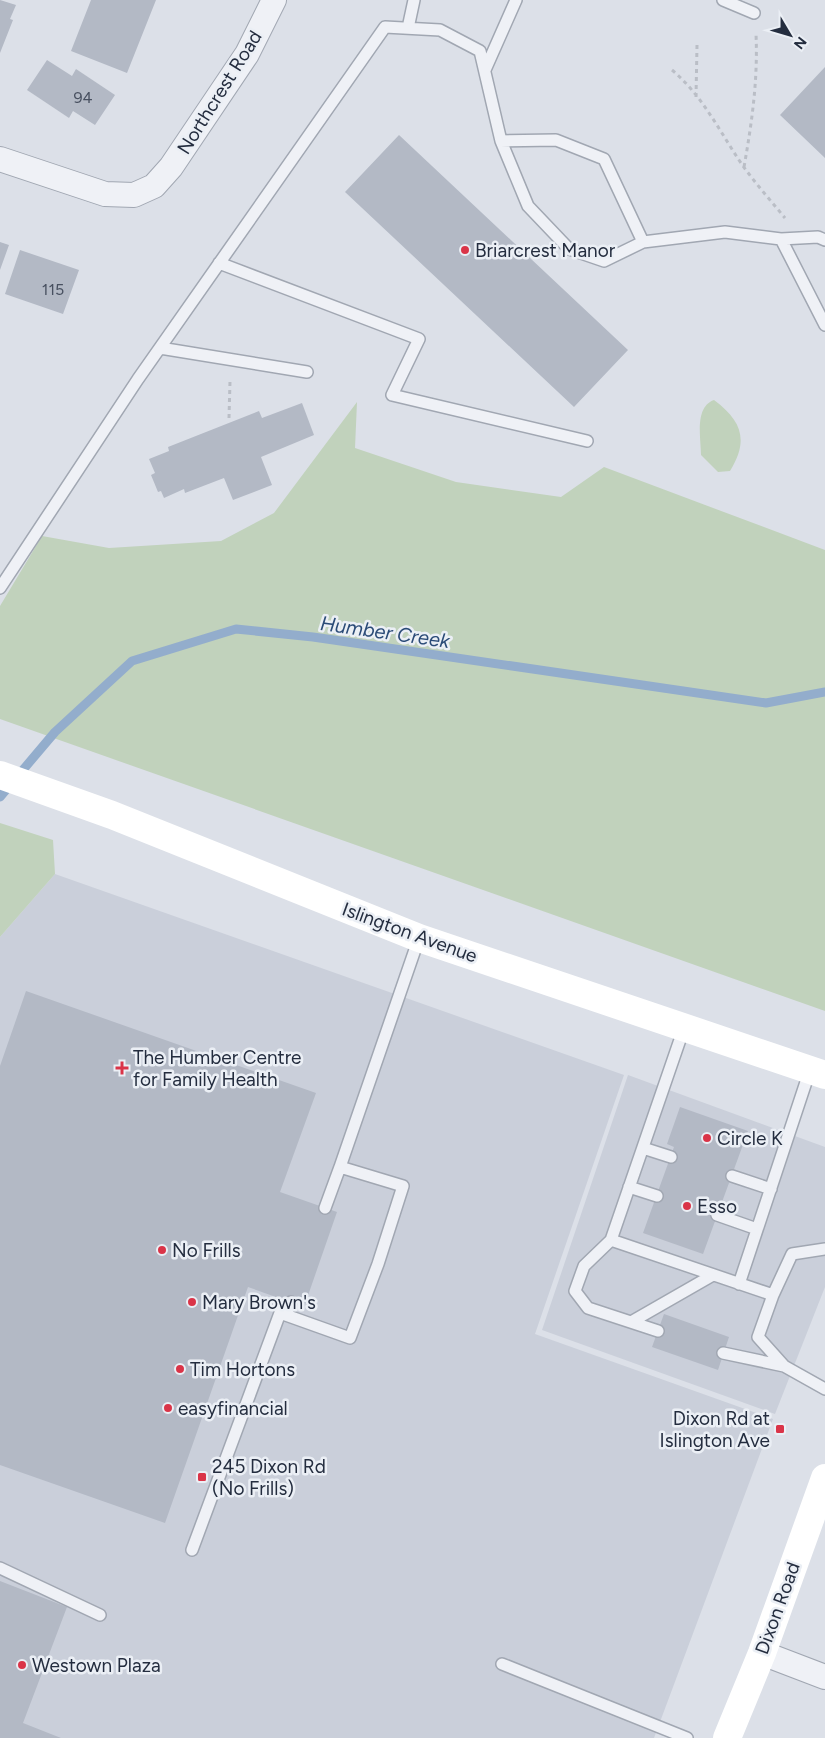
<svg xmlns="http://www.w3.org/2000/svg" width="825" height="1738" viewBox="0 0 825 1738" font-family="Figtree,sans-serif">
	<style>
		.built { fill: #cacfda }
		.green { fill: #c1d2bc }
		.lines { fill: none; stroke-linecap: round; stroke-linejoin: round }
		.stream { stroke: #93adcc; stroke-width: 9 }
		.building { fill: #b3b9c5 }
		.lane-casing { stroke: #a1a7b2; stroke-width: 14 }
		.street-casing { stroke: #a1a7b2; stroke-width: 26 }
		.path { stroke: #babec6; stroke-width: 3; stroke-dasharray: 4 4; stroke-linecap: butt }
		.lane { stroke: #eff1f6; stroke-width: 11 }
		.street { stroke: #eff1f6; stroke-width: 24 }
		.secondary { stroke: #fff; stroke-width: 28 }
		.poi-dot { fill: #da3448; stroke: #ebeff5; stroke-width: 2 }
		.labels { text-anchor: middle; stroke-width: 5; stroke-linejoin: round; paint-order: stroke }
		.number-label { font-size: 16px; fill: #485060 }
		.street-label { font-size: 19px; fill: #242d3f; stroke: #ebeff5 }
		.poi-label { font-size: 19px; fill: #242d3f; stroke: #ebeff5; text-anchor: start }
		.water-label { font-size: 20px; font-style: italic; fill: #2b4b77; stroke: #ebeff5 }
	</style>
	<rect width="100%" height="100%" fill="#dce0e8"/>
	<path class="built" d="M55,874L624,1075L535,1334L773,1419L654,1738H0V937Z
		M628,1075L825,1147V1287L775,1414L542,1330Z"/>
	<path class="green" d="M714,400C742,421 749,440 730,471L718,472L701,455C701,439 694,407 714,400Z
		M357,402L355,448L456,482L561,497L604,467L825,550V1011L0,719V606L42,536L109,548L221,541L274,513Z
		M0,823L53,840L55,874L0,937Z"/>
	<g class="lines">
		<path class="stream" d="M0,797L55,732L132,661L236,629L313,637L766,703L825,692"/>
	</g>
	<path class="building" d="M0,0L16,5L10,19L13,20L0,53Z
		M91,0H156L127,73L71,51Z
		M47,60L72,76L76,69L115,95L95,125L73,111L69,118L27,90Z
		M825,67V158L780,115Z
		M399,135L628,350L574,407L345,192Z
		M0,242L9,245L0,270Z
		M20,250L79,270L63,314L5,294Z
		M302,403L314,435L261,457L272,485L233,500L224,478L185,493L184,489L164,498L161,491L158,492L151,475L155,473L149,459L169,451L168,447L259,411L262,418Z
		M26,991L316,1093L280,1192L337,1212L304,1307L248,1287L165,1523L0,1465V1066Z
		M680,1107L748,1131L703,1254L643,1233L674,1147L667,1144Z
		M664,1314L729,1337L718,1370L652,1347Z
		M0,1581L67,1607L23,1723L61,1738H0Z"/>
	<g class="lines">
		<defs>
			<path id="lane" d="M723,0L754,13
				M408,28L414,0
				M485,70L516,0
				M501,141L528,206L569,249L604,261L643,242
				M781,239L818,237L825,240
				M219,263L419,339L392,395L587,441
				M160,348L307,372
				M0,588L138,379L385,27L440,30L480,51L501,141L556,140L604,159L643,242L725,232L781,239L825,325
				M684,1028L611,1240L773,1295
				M643,1148L671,1157
				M732,1176L771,1189
				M629,1187L657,1196
				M325,1208L340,1167
				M717,1215L757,1229
				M611,1240L584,1266L575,1291L588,1308L658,1331
				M825,1249L792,1254L773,1295L758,1337L784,1366L825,1389
				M739,1284L810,1070
				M286,1315L291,1302
				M631,1322L713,1275
				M723,1353L784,1366
				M192,1550L280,1313L350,1338L378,1264L403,1186L340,1167L419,938
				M0,1568L100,1615
				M502,1664L687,1738"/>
			<path id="street" d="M0,159L105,194L134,195L154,186L171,167L247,54L274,0
				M762,1653L825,1677"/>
		</defs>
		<use href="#lane" class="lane-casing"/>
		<use href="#street" class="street-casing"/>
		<path class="path" d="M672,70C703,96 721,134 743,166C756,184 771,201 785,218
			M696,97L697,45
			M744,167C752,122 758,79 756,34
			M229,418L230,381"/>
		<use href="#lane" class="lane"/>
		<use href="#street" class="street"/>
		<path class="secondary" d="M0,775L112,815L419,938L825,1075
			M727,1738L762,1653L825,1478"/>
	</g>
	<g class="poi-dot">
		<circle cx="465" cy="250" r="5"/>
		<path d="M119.5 1060.5h5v5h5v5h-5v5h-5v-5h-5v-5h5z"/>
		<circle cx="707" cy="1138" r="5"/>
		<circle cx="687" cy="1206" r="5"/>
		<circle cx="162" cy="1250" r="5"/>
		<circle cx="192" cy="1302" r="5"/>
		<circle cx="180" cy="1369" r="5"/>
		<circle cx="168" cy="1408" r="5"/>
		<rect x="775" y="1424" width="10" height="10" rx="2.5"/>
		<rect x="197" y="1472" width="10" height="10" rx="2.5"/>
		<circle cx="22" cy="1665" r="5"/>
	</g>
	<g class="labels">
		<g class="number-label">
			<text x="83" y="103">94</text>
			<text x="53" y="295">115</text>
		</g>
		<g class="street-label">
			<text transform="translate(219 92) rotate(-58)" y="7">Northcrest Road</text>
			<text transform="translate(410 932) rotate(20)" y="7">Islington Avenue</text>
			<text transform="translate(777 1608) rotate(-70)" y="7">Dixon Road</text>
		</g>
		<g class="poi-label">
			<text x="475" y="257">Briarcrest Manor</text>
			<text x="133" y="1064">The Humber Centre<tspan x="133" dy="22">for Family Health</tspan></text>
			<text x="717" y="1145">Circle K</text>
			<text x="697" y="1213">Esso</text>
			<text x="172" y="1257">No Frills</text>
			<text x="202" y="1309">Mary Brown's</text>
			<text x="190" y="1376">Tim Hortons</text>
			<text x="178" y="1415">easyfinancial</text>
			<text x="770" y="1425" text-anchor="end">Dixon Rd at<tspan x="770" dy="22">Islington Ave</tspan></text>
			<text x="212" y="1473">245 Dixon Rd<tspan x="212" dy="22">(No Frills)</tspan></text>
			<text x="32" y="1672">Westown Plaza</text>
		</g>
		<g class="water-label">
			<text transform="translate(385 632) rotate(8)" y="7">Humber Creek</text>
		</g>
	</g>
	<g transform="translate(790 35) rotate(128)" stroke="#ebeff5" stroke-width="4" paint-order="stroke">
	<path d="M0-4L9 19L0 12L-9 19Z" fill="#242d3f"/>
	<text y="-8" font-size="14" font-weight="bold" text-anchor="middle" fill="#242d3f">N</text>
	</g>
</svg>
